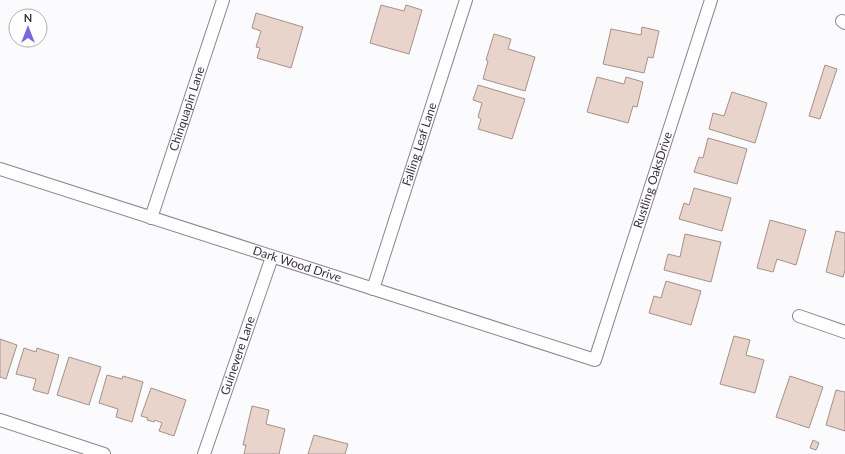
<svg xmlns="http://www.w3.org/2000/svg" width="845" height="454" viewBox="0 0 845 454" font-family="Lato,sans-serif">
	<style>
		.building { fill: #e8d4cb; stroke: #a49189 }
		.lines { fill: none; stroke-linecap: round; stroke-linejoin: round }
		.street-casing { stroke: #8b8495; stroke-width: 14 }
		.street { stroke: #fff; stroke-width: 12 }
		.labels { text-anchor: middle; stroke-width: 3.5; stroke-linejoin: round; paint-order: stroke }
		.street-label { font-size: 12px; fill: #343138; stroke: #fff }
	</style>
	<rect width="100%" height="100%" fill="#fbfafd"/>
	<path class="building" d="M381,5L404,11L406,5L422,10L409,54L370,43Z
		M256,13L303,27L291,68L257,58L260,48L256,47L261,31L252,28Z
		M642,27L659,31L653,58L648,57L644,73L603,64L611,29L641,35Z
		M494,34L511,39L508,49L535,57L525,91L483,79L488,61L486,60Z
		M825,65L837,69L820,119L809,116Z
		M597,77L624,84L626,77L643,82L637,107L633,106L628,123L587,112Z
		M478,85L525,99L512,139L478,129L481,119L478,117L482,103L473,100Z
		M732,92L767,103L755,143L709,129L713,113L724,116Z
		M708,138L747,149L737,184L694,172L699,157L703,158Z
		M694,188L731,198L722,231L679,219L684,203L689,205Z
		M770,220L806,230L796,265L777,259L773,272L757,268Z
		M836,231L845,233V270L843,277L826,272Z
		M685,234L721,242L711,282L664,270L668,254L680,257Z
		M666,281L701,291L691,325L649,313L654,296L661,298Z
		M734,336L750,340L746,355L764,360L755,393L720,384Z
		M0,339L17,345L6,379L0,377Z
		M24,348L36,352L37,348L59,355L48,394L33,390L36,379L16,374Z
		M69,357L101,367L89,405L57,395Z
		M107,375L122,379L123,376L143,382L132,422L116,417L118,409L99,403Z
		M790,376L823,387L809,428L776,417Z
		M151,388L186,400L174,436L159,431L162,423L155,420L154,422L147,420L148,418L141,416Z
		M836,390L845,392V431L826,425Z
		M252,406L269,410L266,424L285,429L279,454H244L246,445H243Z
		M314,435L348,444L345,454H308Z
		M813,440L819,443L816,450L810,448Z"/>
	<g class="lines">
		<defs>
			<g id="street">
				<path d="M842,21L845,23"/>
				<path id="s1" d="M0,169L595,360L711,0"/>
				<path id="s2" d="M151,218L223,0"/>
				<path id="s3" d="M373,289L466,0"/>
				<path d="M799,316L845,332"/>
				<path d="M0,420L104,454"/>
				<path id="s4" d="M204,454L272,257"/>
			</g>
		</defs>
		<use href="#street" class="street-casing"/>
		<use href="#street" class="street"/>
	</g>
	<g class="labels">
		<g class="street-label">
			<text dy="4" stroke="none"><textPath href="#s2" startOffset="115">Chinquapin Lane</textPath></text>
			<text dy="4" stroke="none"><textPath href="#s3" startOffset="152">Falling Leaf Lane</textPath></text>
			<text dy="4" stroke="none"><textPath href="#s1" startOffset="814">Rustling OaksDrive</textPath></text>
			<text dy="4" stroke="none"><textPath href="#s1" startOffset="312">Dark Wood Drive</textPath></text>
			<text dy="4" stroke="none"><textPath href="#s4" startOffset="104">Guinevere Lane</textPath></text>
		</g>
	</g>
	<g transform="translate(28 28)"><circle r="19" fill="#ffffff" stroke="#aeadaf"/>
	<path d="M0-3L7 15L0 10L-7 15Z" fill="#7d64df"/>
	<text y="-6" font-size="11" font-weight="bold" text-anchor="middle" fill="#343138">N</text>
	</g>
</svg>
